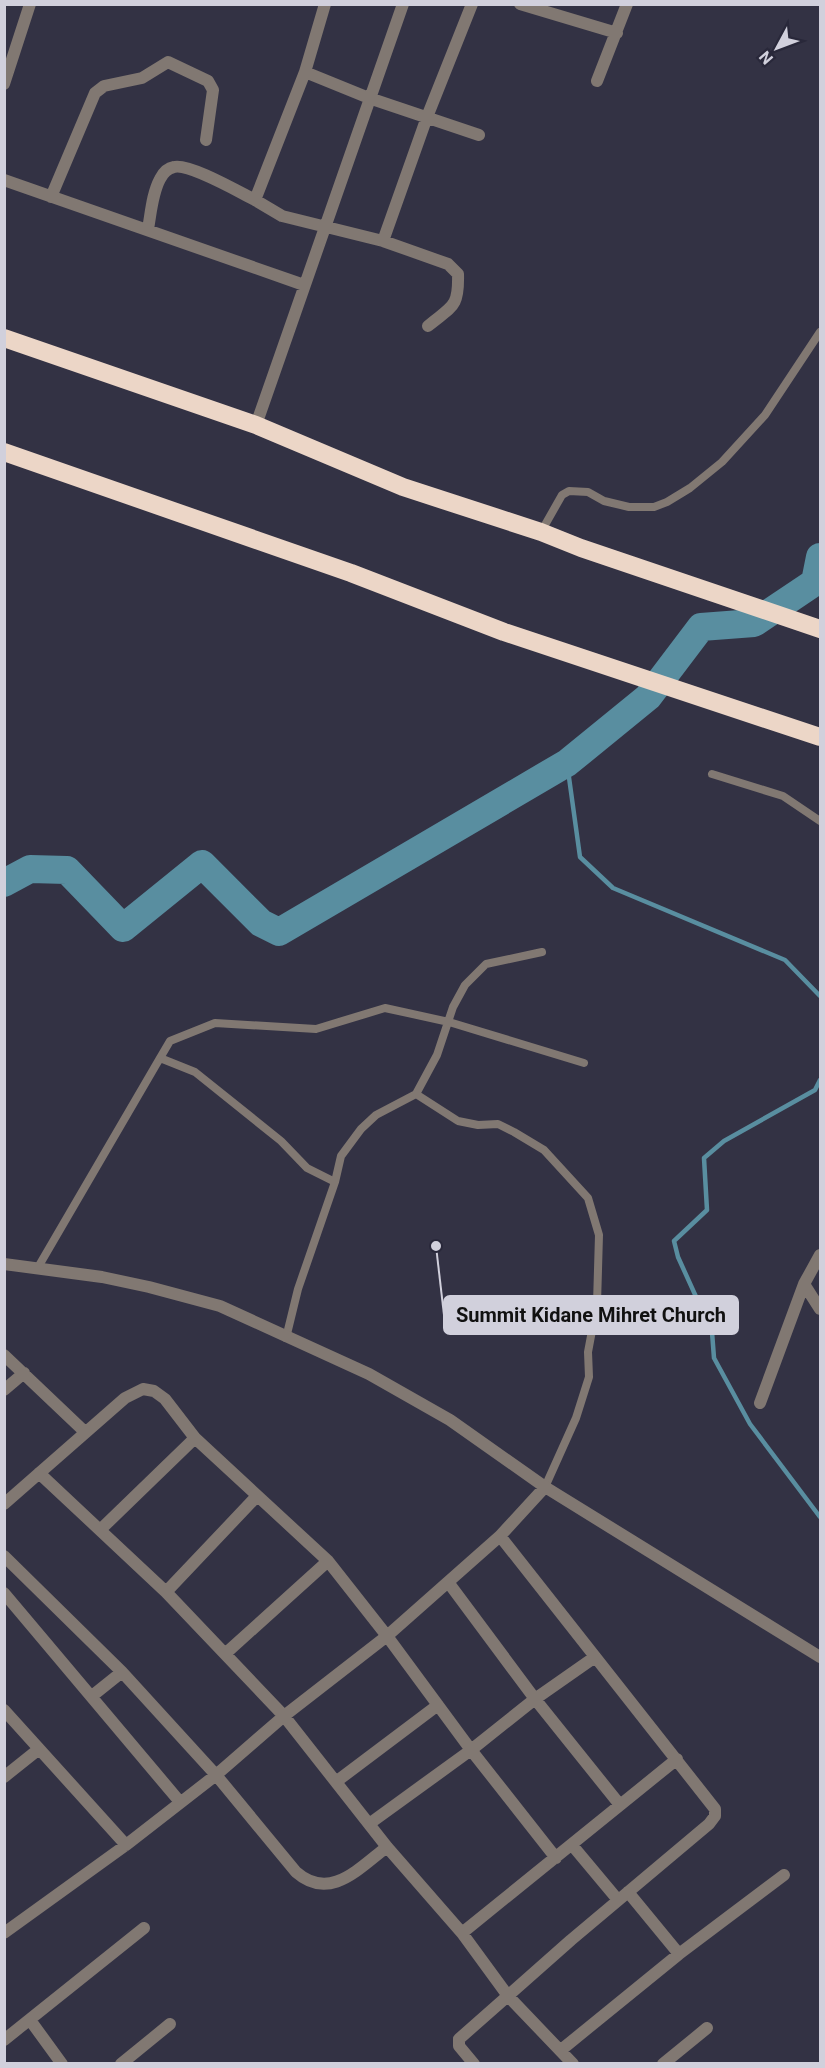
<svg xmlns="http://www.w3.org/2000/svg" width="825" height="2068" viewBox="0 0 825 2068" font-family="Roboto,sans-serif">
	<style>
		.lines { fill: none; stroke-linecap: round; stroke-linejoin: round }
		.stream { stroke: #598ea0; stroke-width: 4.5 }
		.river { stroke: #598ea0; stroke-width: 28 }
		.lane { stroke: #817872; stroke-width: 8 }
		.street { stroke: #817872; stroke-width: 12 }
		.highway { stroke: #ecd6c7; stroke-width: 18 }
		.leader { fill: none; stroke: #d1d0dc; stroke-width: 2 }
		.callout-dot { fill: #d1d0dc; stroke: #29283a; stroke-width: 2 }
		.callout { fill: #d1d0dc; stroke: #d1d0dc; stroke-width: 2 }
		.callout-label { font-size: 20px; text-anchor: middle; font-weight: bold; fill: #111 }
	</style>
	<rect width="100%" height="100%" fill="#333244"/>
	<g class="lines">
		<path class="stream" d="M567,763L580,857L613,888L785,960L820,996
			M820,1080L815,1090L724,1141L704,1158L707,1210L674,1241L678,1257L712,1332L714,1358L750,1424L820,1517"/>
		<path class="river" d="M4,883L30,869L67,870L123,928L202,864L261,923L279,932L567,763L648,697L701,627L754,623L815,582L820,557"/>
		<path class="lane" d="M541,532L562,495L569,491L588,492L604,501L629,507H654L667,502L690,488L722,462L765,415L820,332
			M712,774L783,796L820,821
			M160,1058L170,1041L215,1023L316,1029L385,1008L449,1022L584,1063
			M416,1094L458,1121L478,1125L498,1124L514,1132L544,1150L588,1198L599,1235L597,1304L588,1352L589,1377L576,1418L545,1487
			M37,1269L160,1058L195,1072L281,1141L307,1168L335,1182
			M286,1338L298,1289L335,1182L341,1156L361,1129L376,1115L416,1094L437,1055L453,1007L465,985L486,964L542,952"/>
		<path class="street" d="M325,4L305,72L255,200L282,216L383,241L448,264L458,274C459,308 452,306 428,326
			M520,4L617,33
			M305,72L369,98L479,135
			M597,81L627,4
			M4,84L30,4
			M4,180L304,285
			M51,197L95,93L104,86L142,78L168,62L208,81L213,90L206,140
			M148,229C151,213 152,194 160,179C163,173 168,168 174,167C189,163 239,192 255,200
			M383,241L427,117L472,4
			M256,425L403,4
			M4,1264L102,1277L149,1287L220,1306L369,1374L450,1420L545,1487L820,1657
			M804,1284L820,1309
			M4,1355L85,1432
			M4,1390L24,1373
			M760,1403L804,1284L820,1255
			M39,1473L166,1592L284,1716L387,1847L462,1933L508,1996L573,2064
			M4,1504L125,1398L143,1389L154,1391L165,1399L195,1438L328,1561L387,1636L471,1750L556,1858
			M100,1530L195,1438
			M4,1556L122,1672L216,1775L296,1872C330,1902 359,1868 387,1847
			M448,1582L535,1699L620,1805
			M166,1592L257,1496
			M4,1593L180,1802
			M225,1654L328,1561
			M92,1696L122,1672
			M4,1710L126,1845
			M4,1777L39,1749
			M337,1781L438,1705
			M369,1824L471,1750L535,1699L595,1657
			M572,1845L618,1900
			M628,1892L679,1954
			M4,1933L126,1845L216,1775L284,1716L387,1636L500,1536L545,1487
			M462,1933L677,1759
			M30,2020L62,2064
			M4,2040L144,1928
			M561,2050L679,1954L784,1875
			M121,2064L170,2024
			M474,2064L459,2046V2039L571,1940L709,1824L715,1816V1809L500,1536
			M663,2064L707,2028"/>
		<path class="highway" d="M4,338L256,425L403,487L541,532L581,548L820,629
			M4,452L351,573L504,632L820,737"/>
	</g>
	<path class="leader" d="M436 1246L444 1315"/>
	<circle class="callout-dot" cx="436" cy="1246" r="6"/>
	<rect class="callout" x="444" y="1296" width="294" height="38" rx="6"/>
	<g class="callout-label">
		<text x="591" y="1322">Summit Kidane Mihret Church</text>
	</g>
	<rect width="825" height="2068" fill="none" stroke="#d1d0dc" stroke-width="12"/>
	<g transform="translate(777 48) rotate(229)" stroke="#29283a" stroke-width="4.5" paint-order="stroke">
	<path d="M0-4.5L10 22L0 15L-10 22Z" fill="#d1d0dc"/>
	<text y="-9" font-size="16" font-weight="bold" text-anchor="middle" fill="#d1d0dc">N</text>
	</g>
</svg>
